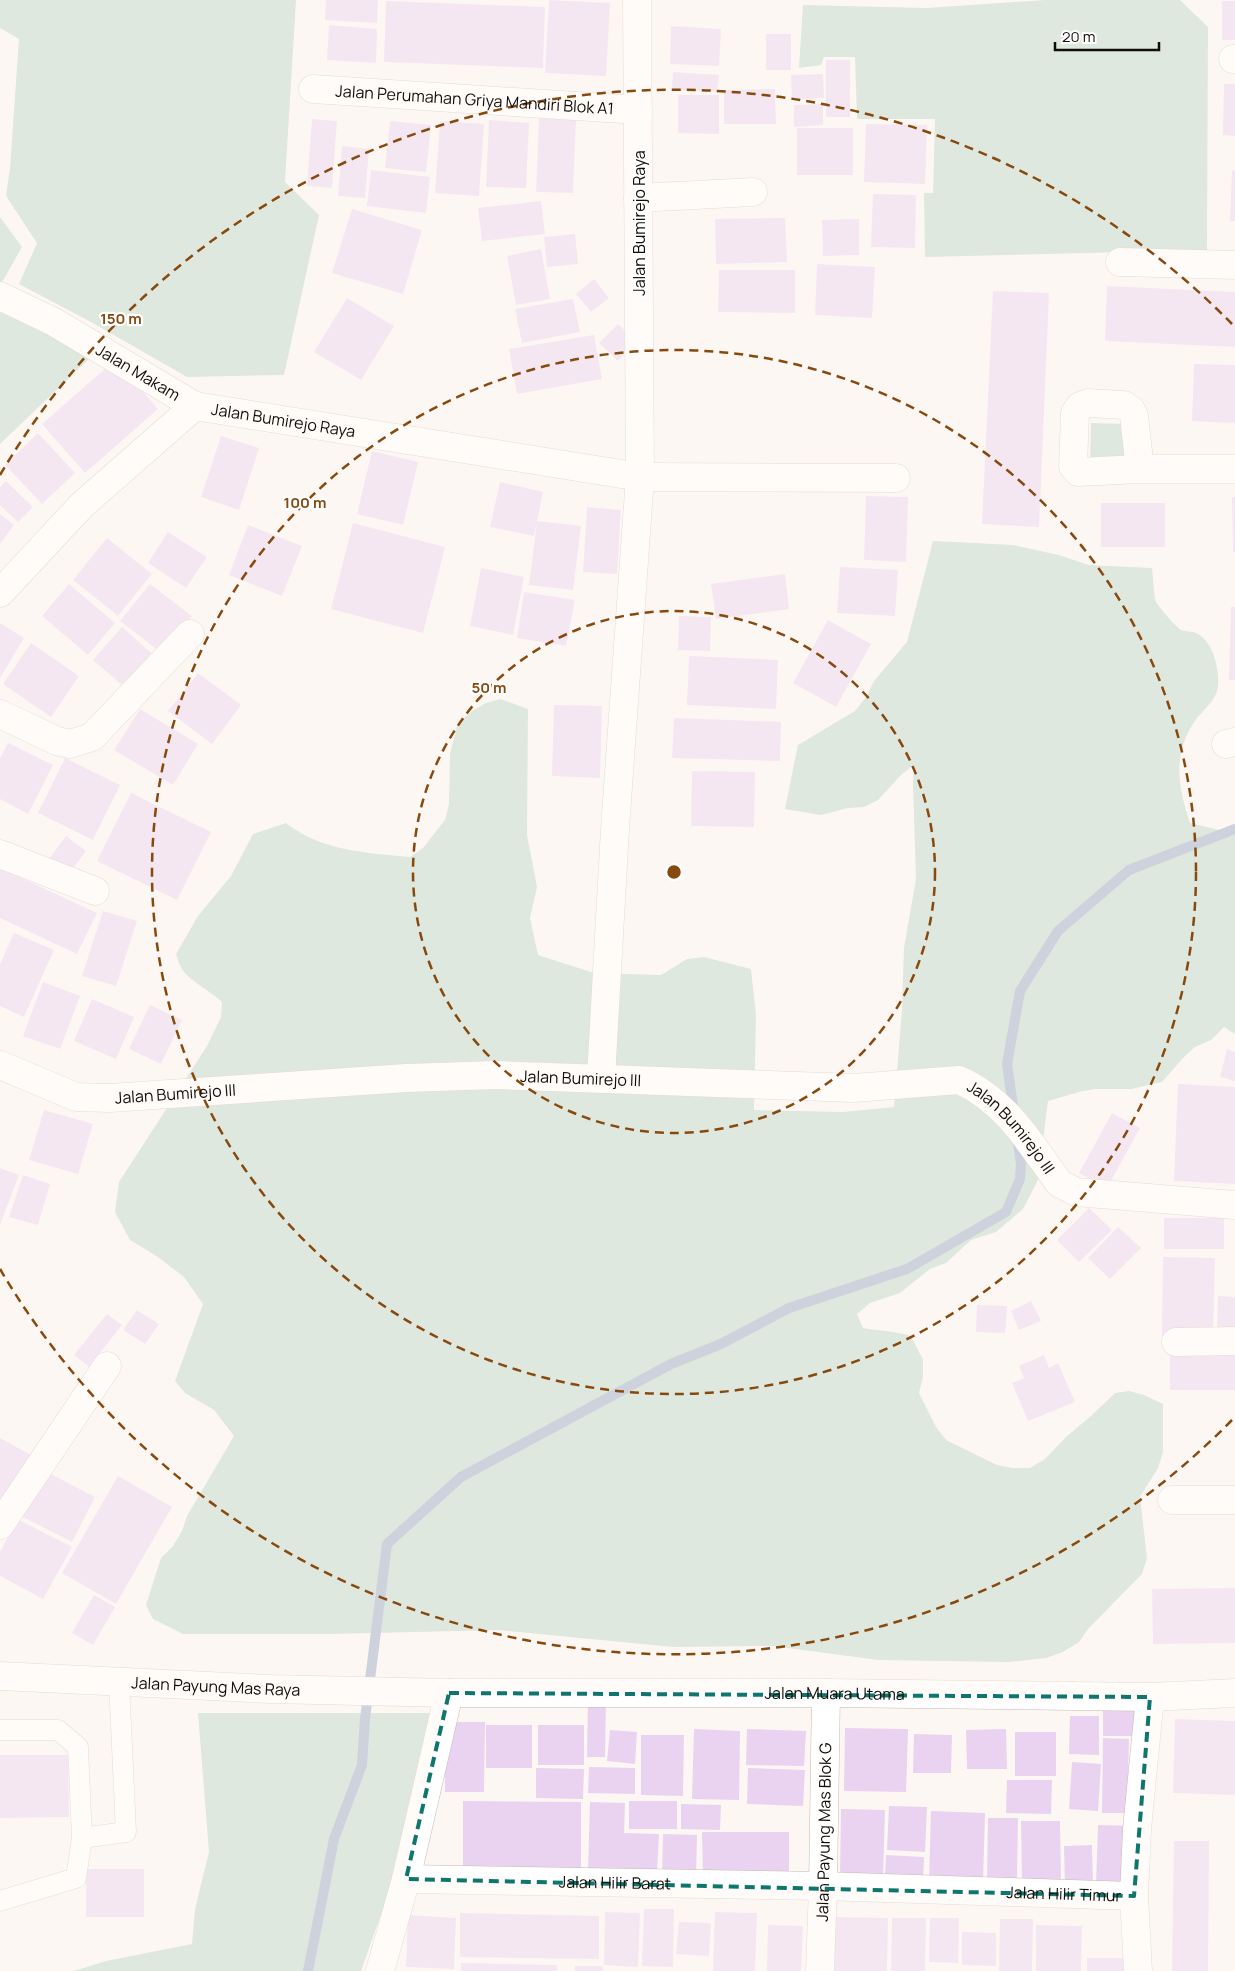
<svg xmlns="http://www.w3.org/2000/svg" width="1235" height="1971" viewBox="0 0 1235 1971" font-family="Manrope,sans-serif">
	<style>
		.green { fill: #b8d4c6 }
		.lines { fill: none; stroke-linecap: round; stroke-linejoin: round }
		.stream { stroke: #93a4c2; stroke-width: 10 }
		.building { fill: #e9d3f1 }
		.service-casing { stroke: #c7b9ae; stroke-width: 21 }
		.minor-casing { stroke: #c7b9ae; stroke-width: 29 }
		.service { stroke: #fff; stroke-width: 20 }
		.minor { stroke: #fff; stroke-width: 28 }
		.marked { fill: none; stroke: #0f766e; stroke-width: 4; stroke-dasharray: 10 6; stroke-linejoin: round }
		.ring { fill: none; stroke: #88490e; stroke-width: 2.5; stroke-dasharray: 9 6 }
		.labels { text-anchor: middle; stroke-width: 4.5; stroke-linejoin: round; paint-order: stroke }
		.street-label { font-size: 16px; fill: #110d09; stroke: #fff }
		.centre { fill: #88490e; stroke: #fff; stroke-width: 2.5 }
		.ring-label { font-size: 15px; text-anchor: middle; font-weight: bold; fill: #88490e; stroke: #fff; stroke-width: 4.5; stroke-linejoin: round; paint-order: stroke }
	</style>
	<rect width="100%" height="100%" fill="#fdf7f3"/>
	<path class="green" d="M0,0H296L285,182L319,215L284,375L187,377L91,322L19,284L37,243L6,196L10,168L19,39L0,28Z
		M1045,0H1180L1208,27L1207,250L925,257L924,193H933L935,119H857L855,57H824L821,65L799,68L803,5L927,8Z
		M0,217L22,247L1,284L0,283Z
		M0,312L59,332L89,359L0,444Z
		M1091,423L1128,424L1133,458L1090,461Z
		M933,541L1013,545L1059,555L1089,565L1152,568C1153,574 1154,598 1156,602C1159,607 1176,627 1181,630C1186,632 1192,631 1196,633C1211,640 1217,661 1218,676C1220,700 1208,703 1195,721C1172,754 1178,787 1190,823L1235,834V1034L1224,1027L1211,1040L1195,1047L1184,1057L1162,1082L1131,1089H1094L1079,1092L1048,1101L1038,1180L1023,1209L996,1232L971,1240L946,1263L930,1269L900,1293L870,1303L857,1314L863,1328C880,1331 895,1331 911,1336L923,1360V1377L919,1393L936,1427L946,1440L997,1465L1013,1468H1030L1045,1459L1067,1436L1091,1416L1115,1393L1129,1391L1144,1395L1163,1404V1452L1158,1468L1140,1497L1147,1558L1142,1574L1088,1629L1079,1642L1063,1652L1046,1658L1009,1662L878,1660L773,1646L673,1647L498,1630L331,1634H183L153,1619L146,1605L161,1558L173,1546L182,1531L187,1516L234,1436L214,1410L185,1393L175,1381L203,1304L184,1277L158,1257L130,1240L115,1212L119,1182L207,1046L221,1017L222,1002C212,992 188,980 182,969C179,965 178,959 176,954L198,916L231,876L253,834L286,823C321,851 367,853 410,857L423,848L445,820L449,804L450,754L458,723L472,711L486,703L500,699L528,709L527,835L537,887L530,918L538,955L594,973L661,975L687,959L704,957L751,969L756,1015L754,1110L843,1112L894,1107L902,1010L904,948L916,879L913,785L914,765L902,774L878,800L864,807L848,808L821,815L785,809L798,745L855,711L866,697L874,681L907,642Z
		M198,1713H435L397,1869L361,1971H74L106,1961L192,1944L195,1909L209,1852Z"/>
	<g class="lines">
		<path class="stream" d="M1014,1113L1007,1064L1020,991L1058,931L1129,870L1235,829
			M308,1971L334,1839L362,1765L365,1719L387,1544L461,1477L671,1364L721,1344L789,1308L907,1269L1006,1212L1020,1179L1021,1164L1017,1137"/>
	</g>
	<path class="building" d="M326,0H378L377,23L325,20Z
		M549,0L610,3L606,76L545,73Z
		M386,1L545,7L543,68L384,62Z
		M1222,1H1235V40H1222Z
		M329,25L377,29L376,63L327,60Z
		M671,26L721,29L719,66L670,64Z
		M766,34H791V70H766Z
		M826,60H850V117H826Z
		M673,72L719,75L717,92L672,90Z
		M823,74L824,98L792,100L791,75Z
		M1224,84H1235V136L1223,135Z
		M775,89L776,124H724V90Z
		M678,95H719V134L678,133Z
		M823,104V125L794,127V105Z
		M539,117L576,119L573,193L536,192Z
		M312,119L337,121L332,188L307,186Z
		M489,120L529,123L526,188L486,187Z
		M390,121L431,125L426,172L385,168Z
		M440,121L484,124L479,196L435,193Z
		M866,124L927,125L925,184L864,182Z
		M797,128H853V175H797Z
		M342,146L369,149L365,198L338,196Z
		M371,170L430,177L426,213L367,206Z
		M1232,170L1235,171V221H1230Z
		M873,194L916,195L915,248L871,247Z
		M541,201L545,234L482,241L478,208Z
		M352,209L422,230L403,294L332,273Z
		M785,218L787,262L716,264L715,219Z
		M859,219V255L823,256L822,220Z
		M575,234L578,264L547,267L544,237Z
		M541,249L550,299L516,305L507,256Z
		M817,264L875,267L872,318L815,315Z
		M719,270H795V313L718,312Z
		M594,279L609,298L591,312L576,294Z
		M1107,286L1235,292V347L1105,341Z
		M993,291L1049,293L1039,527L982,524Z
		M347,298L394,326L361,380L314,352Z
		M573,299L580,332L522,343L515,309Z
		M618,324L636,341L618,361L599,343Z
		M594,335L602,379L517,394L509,349Z
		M115,360L158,409L85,473L42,424Z
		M1194,364L1235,365V423L1192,421Z
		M38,433L75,473L42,504L5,465Z
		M221,436L259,448L239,510L201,497Z
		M372,451L418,462L403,525L357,514Z
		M6,481L33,507L18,522L0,505V487Z
		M500,482L543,492L534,536L490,527Z
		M866,496L908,497L906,562L864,560Z
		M1232,497H1235V552H1233Z
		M1101,503H1165V547H1101Z
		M587,507L621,510L617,574L583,572Z
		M0,514L14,525L0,544Z
		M537,521L581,526L573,590L529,585Z
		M353,523L445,547L423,633L331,609Z
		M248,525L302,546L282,596L229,575Z
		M168,532L207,557L186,588L148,563Z
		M107,538L152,574L118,616L73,580Z
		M840,567L898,570L895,616L837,613Z
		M481,568L524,577L513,635L470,626Z
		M785,574L789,609L716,619L711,584Z
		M69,584L115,623L88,655L42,616Z
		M150,584L192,616L163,654L120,621Z
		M524,592L575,600L566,646L517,638Z
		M1231,607H1235V680H1229Z
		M679,616L711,617L710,651L678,650Z
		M828,620L871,644L836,707L793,683Z
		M0,623L24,638L0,678Z
		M122,627L157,658L129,691L93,660Z
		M31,643L79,676L51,717L3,684Z
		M689,656L778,660L776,709L687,705Z
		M198,673L241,705L212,744L168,711Z
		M554,705L602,706L600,778L552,776Z
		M140,709L198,744L173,785L114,750Z
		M674,718L781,722L780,761L672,758Z
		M8,743L53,765L28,814L0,799V758Z
		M65,758L120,785L93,840L38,813Z
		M692,771L755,772L754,827L691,826Z
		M131,793L211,832L177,900L97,861Z
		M66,836L86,851L66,878L46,863Z
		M0,868L97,913L77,954L0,918Z
		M103,911L137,921L116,986L82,976Z
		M14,933L54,950L24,1017L0,1006V964Z
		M43,982L80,996L60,1049L23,1036Z
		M92,999L134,1017L116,1059L74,1041Z
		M150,1005L182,1020L161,1064L129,1049Z
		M1227,1049L1235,1052V1081L1220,1077Z
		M1178,1084L1235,1087V1184L1174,1181Z
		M44,1110L93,1124L78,1174L29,1160Z
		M1112,1113L1140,1128L1107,1188L1079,1173Z
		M0,1168L19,1175L0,1225Z
		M23,1175L50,1184L38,1225L9,1217Z
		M1089,1208L1112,1230L1079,1262L1057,1240Z
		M1164,1218H1224V1249H1164Z
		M1118,1227L1141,1248L1110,1279L1088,1258Z
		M1163,1257L1215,1258L1213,1337L1162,1336Z
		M1218,1296L1235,1297V1331H1217Z
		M1031,1301L1041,1321L1019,1330L1011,1311Z
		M977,1305L1007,1306L1005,1333L976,1332Z
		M137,1310L159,1324L145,1344L123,1330Z
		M107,1314L122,1325L89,1367L74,1355Z
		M1170,1348H1235V1390H1170Z
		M1044,1355L1049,1368L1058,1363L1075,1402L1028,1421L1012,1383L1024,1378L1019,1366Z
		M0,1438L31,1455L0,1509Z
		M45,1471L95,1497L72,1542L21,1516Z
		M118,1476L172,1507L116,1604L62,1573Z
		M17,1519L72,1547L43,1599L0,1576V1552Z
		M1235,1588V1643L1153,1644L1152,1589Z
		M94,1595L115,1607L93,1645L72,1633Z
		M588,1698H606L605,1757H587Z
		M1103,1706H1136V1736H1103Z
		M1070,1716H1099V1755L1069,1754Z
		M1175,1719L1235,1721V1795L1173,1793Z
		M445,1722H485L484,1792H445Z
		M486,1725H532V1768H486Z
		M538,1725H584V1765H538Z
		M845,1728L908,1729L906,1792L844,1791Z
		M694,1729L740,1731L739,1800L692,1799Z
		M747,1729L806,1731L804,1766L746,1765Z
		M1006,1729L1007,1769H967L966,1730Z
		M610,1730L637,1732L635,1764L607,1761Z
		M1015,1732H1056V1776H1015Z
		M914,1734L952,1735L951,1773H913Z
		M641,1735H684L683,1796L641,1795Z
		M1103,1738L1129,1739L1127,1813H1102Z
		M0,1755H68L69,1817L0,1818Z
		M1072,1762L1101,1764L1098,1811L1069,1809Z
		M589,1767L635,1768V1794L588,1793Z
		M536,1768L584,1769L583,1799L536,1798Z
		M748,1768L805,1770L803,1806L747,1804Z
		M1007,1780H1052L1051,1814L1006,1813Z
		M463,1801L581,1802V1868L463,1867Z
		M629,1801H677V1829H629Z
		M590,1802L625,1803L624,1833L659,1834L657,1871H588Z
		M681,1804L721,1805L720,1830L681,1829Z
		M889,1806L927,1807L925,1852L887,1850Z
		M841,1809L885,1810L883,1879L840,1878Z
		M931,1811L985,1813L983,1882L929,1881Z
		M988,1818H1018L1017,1879H987Z
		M1021,1821H1060L1061,1883H1022Z
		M1098,1825L1131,1826L1129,1886L1096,1885Z
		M702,1832H789V1875L703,1876Z
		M663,1834L697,1835L696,1877L662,1875Z
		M1174,1841H1209L1208,1971H1172Z
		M1092,1845L1093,1886H1065L1064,1846Z
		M886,1855L924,1857L923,1881L885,1878Z
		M86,1869H144V1917H86Z
		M644,1909H674L673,1967L642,1966Z
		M605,1912L640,1913L638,1967L604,1965Z
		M715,1912L757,1913L755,1971H713Z
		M460,1913L599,1916V1959L460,1957Z
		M408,1915L456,1918L454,1969L406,1967Z
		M835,1917L888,1918L887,1971H833Z
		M892,1918H926L925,1971H891Z
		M930,1918H959L958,1963L929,1962Z
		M1000,1919H1033L1032,1971H999Z
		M679,1922L711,1923L709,1956L676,1954Z
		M768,1925L803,1926L801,1971H767Z
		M1036,1925L1082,1926L1081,1971H1036Z
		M962,1932L996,1933V1966L962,1965Z
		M1087,1958H1129V1971H1087Z
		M461,1963L557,1965V1971H461Z
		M575,1966H603V1971H575Z"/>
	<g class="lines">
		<defs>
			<path id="service" d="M0,1730H58L78,1747L82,1838
				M0,1901L76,1878L82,1838L126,1832L119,1682"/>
			<g id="minor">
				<path d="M1233,59H1235"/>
				<path id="s1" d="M313,89L638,110"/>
				<path d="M638,198L753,192"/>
				<path d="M1120,262L1235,265"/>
				<path id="s2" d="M0,296L54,322L195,406"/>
				<path d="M1140,469L1078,472L1073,466L1075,413L1080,406L1088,403L1124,405L1131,410L1134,416L1140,469H1235"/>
				<path id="s3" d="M0,593L82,505L195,406L640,477L637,0"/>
				<path d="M0,714L57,741L70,744L92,737L190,634"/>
				<path d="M1226,744L1235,742"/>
				<path d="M0,854L95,891"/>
				<path id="s4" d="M0,1065L76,1097L110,1098L406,1078L496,1075L854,1088L959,1080C1005,1100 1031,1144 1059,1183L1076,1192L1235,1205"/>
				<path d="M601,1078L615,829L640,477L896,478"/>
				<path d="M1176,1342L1235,1341"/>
				<path d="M1172,1500H1235"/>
				<path d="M0,1525L107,1366"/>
				<path id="s5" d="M0,1676L270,1689L449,1693H826L1150,1697L1235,1693"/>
				<path id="s6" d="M406,1879L823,1886L1134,1896L1137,1829L1150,1697"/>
				<path d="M1134,1896L1138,1971"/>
				<path d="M380,1971L406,1879L449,1693"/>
				<path id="s7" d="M820,1971L823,1886L826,1693"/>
			</g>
		</defs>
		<use href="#service" class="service-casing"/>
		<use href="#minor" class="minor-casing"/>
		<use href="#service" class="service"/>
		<use href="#minor" class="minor"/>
	</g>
	<path d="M0 0H1235V1971H0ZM449,1693L1150,1697L1134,1896L406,1879Z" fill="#fdf7f3" fill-opacity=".55" fill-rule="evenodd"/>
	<path class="marked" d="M449,1693L1150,1697L1134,1896L406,1879Z"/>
	<g class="ring">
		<circle cx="674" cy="872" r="261"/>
		<circle cx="674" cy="872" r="522"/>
		<path d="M1232 1420A782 782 0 0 1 0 1269M0 475A782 782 0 0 1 1232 324"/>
	</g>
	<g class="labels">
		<g class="street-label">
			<text dy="6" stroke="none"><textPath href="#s1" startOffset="162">Jalan Perumahan Griya Mandiri Blok A1</textPath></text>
			<text transform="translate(639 223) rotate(-90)" y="6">Jalan Bumirejo Raya</text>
			<text dy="6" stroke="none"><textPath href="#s2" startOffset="158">Jalan Makam</textPath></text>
			<text dy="6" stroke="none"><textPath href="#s3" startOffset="360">Jalan Bumirejo Raya</textPath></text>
			<text dy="6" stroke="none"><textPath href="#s4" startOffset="588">Jalan Bumirejo III</textPath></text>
			<text dy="6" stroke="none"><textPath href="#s4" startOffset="182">Jalan Bumirejo III</textPath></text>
			<text dy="6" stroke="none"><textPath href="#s4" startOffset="1038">Jalan Bumirejo III</textPath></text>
			<text dy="6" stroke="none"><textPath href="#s5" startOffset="216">Jalan Payung Mas Raya</textPath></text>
			<text dy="6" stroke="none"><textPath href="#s5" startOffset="835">Jalan Muara Utama</textPath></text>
			<text dy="6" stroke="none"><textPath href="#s7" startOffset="139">Jalan Payung Mas Blok G</textPath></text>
			<text dy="6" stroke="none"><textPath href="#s6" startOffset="209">Jalan Hilir Barat</textPath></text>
			<text dy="6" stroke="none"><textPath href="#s6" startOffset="658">Jalan Hilir Timur</textPath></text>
		</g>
	</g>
	<circle cx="674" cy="872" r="8" class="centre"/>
	<g class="ring-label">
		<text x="121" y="324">150 m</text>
		<text x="305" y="508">100 m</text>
		<text x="489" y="693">50 m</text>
	</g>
	<path d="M1055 42v8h104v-8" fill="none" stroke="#110d09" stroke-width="2.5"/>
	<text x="1062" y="42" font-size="15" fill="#110d09" stroke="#ffffff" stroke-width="4" paint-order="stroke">20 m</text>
</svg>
